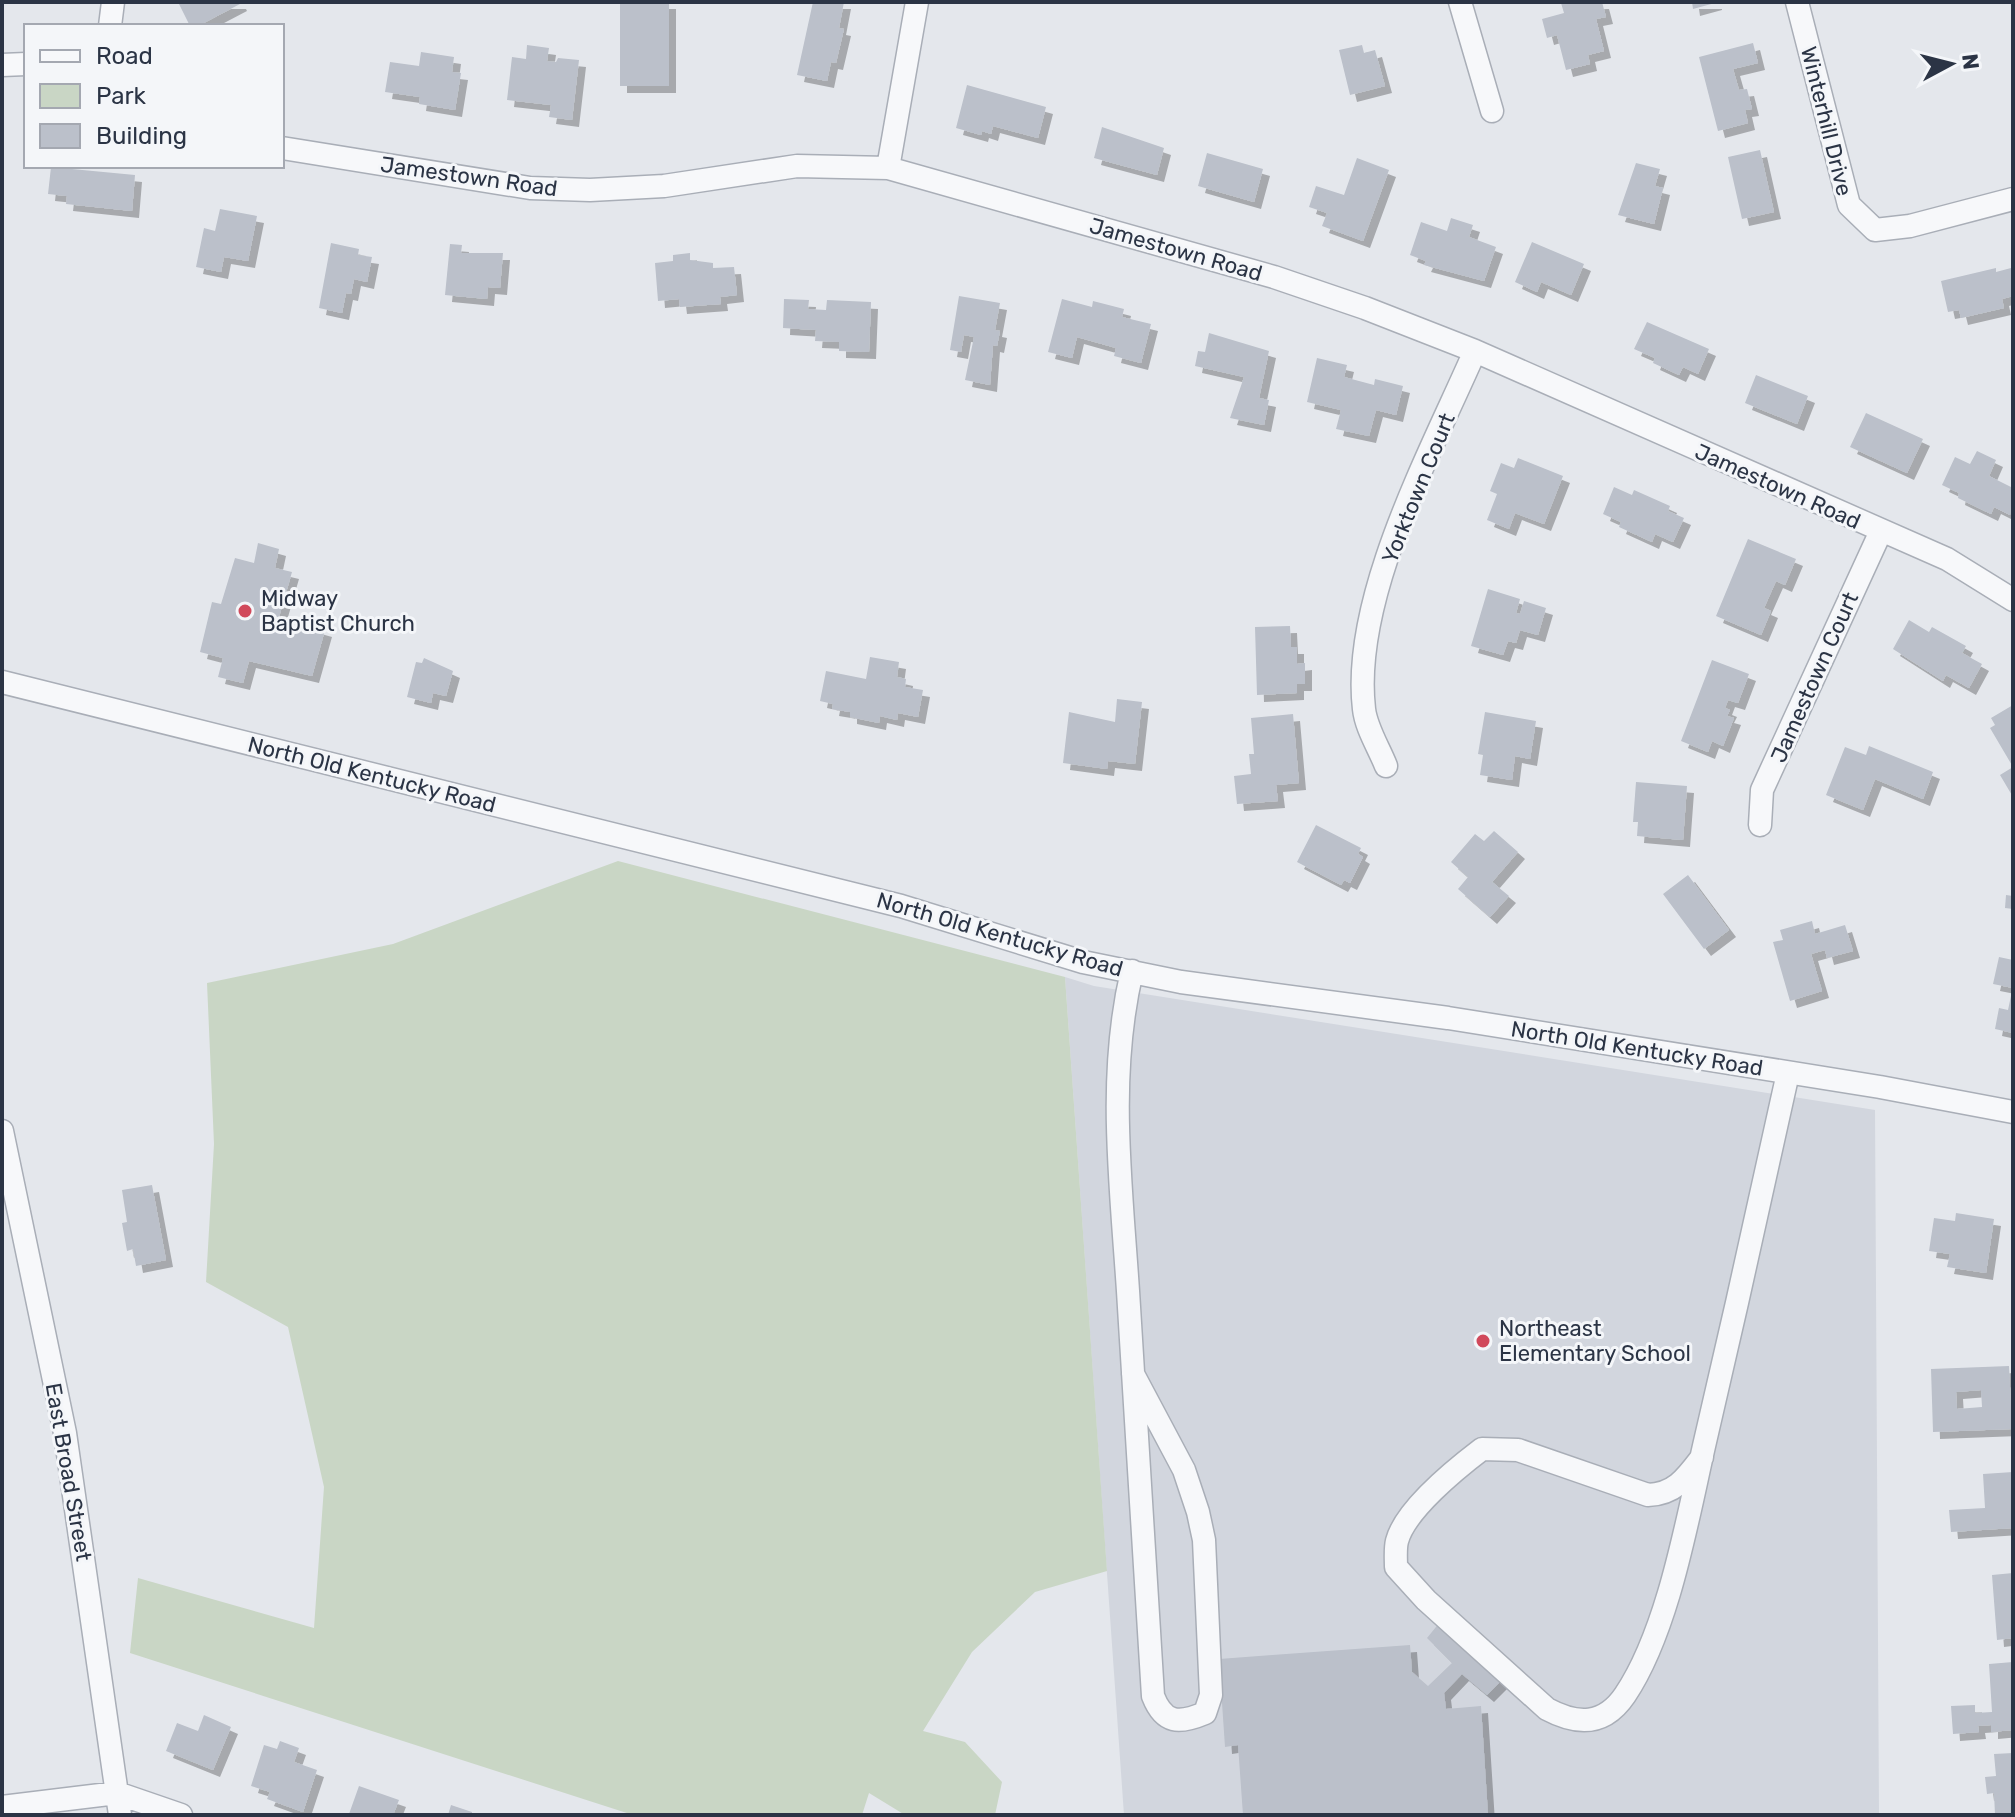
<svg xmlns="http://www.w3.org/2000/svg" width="2015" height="1817" viewBox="0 0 2015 1817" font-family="Rubik,sans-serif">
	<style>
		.built { fill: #d2d6de }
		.green { fill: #c9d6c5 }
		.building { fill: #bbc0ca; fill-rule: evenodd; filter: url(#shadow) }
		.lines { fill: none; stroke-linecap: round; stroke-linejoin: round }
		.minor-casing { stroke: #a9aeb7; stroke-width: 25 }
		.minor { stroke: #f7f8fa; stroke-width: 22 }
		.poi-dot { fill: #d1495b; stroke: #f4f6f9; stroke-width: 3 }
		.labels { text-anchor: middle; stroke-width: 6; stroke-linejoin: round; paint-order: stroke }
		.street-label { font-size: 22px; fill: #2b3445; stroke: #f4f6f9 }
		.poi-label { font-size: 22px; fill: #2b3445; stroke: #f4f6f9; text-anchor: start }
	</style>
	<defs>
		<filter id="shadow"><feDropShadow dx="7" dy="7" stdDeviation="0" flood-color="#0004"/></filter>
	</defs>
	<rect width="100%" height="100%" fill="#e4e7ec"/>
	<path class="built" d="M1065,977L1094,986L1875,1110L1879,1815H1124Z"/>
	<path class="green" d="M618,861L1065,977L1107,1571L1035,1592L972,1652L923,1731L965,1742L1002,1782L995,1815H905L869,1793L862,1815H633L130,1653L138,1578L314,1628L324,1487L288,1327L206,1282L214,1144L207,983L393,944Z"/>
	<path class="building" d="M178,2H239L240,4L198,26H190Z
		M620,2H669V86H620Z
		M813,2H844L839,28L844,29L836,63L831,62L827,81L797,75Z
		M1602,2L1606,17L1596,19L1604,51L1588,55L1590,64L1566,70L1557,35L1547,38L1542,19L1564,13L1561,3Z
		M1692,2H1715V3L1693,9Z
		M1753,43L1758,63L1733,69L1739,90L1747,89L1752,109L1745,110L1748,123L1718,131L1699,57Z
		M527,45L549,48L547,61L556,62L558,58L579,60L572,120L549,117L551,105L507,100L512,57L526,59Z
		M1362,45L1364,53L1375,50L1385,86L1350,95L1339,50Z
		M421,52L454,57L452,72L461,73L455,110L419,104L420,97L385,92L390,62L419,66Z
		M967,85L1046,107L1038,138L993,126L991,134L982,131L981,135L956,128Z
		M1102,127L1164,148L1157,175L1094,158Z
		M1760,150L1774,212L1742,219L1728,157Z
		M1207,153L1263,169L1254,202L1198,186Z
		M1357,158L1389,170L1363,241L1322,226L1327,213L1309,207L1316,186L1344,195Z
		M1636,163L1660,169L1655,186L1663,188L1654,224L1618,215Z
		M51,167L135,175L132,211L66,204L67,196L48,194Z
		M220,209L257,216L248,261L224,257L221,272L196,267L204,228L215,231Z
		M1451,218L1473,225L1469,237L1496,247L1484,281L1424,265L1426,261L1410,255L1421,222L1447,231Z
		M1532,242L1584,264L1571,295L1541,282L1537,292L1515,282Z
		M331,243L359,249L358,255L372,257L367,282L354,279L351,294L346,293L342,313L319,308Z
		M450,244L462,245L461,253H503L500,288L488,287L487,299L445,295Z
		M690,253V260L713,263V268L734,267L737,295L720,297L721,304L680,307L679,299L658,301L655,263L673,261V255Z
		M1996,268V272L2011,268L2013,277V296L2002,299L2004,308L1961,318L1959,310L1948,312L1941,281Z
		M959,296L1000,303L995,330L1000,331L997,346L993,345L990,385L965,380L974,337L964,335L961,352L950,350Z
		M784,299L809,300L808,309L826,310L827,300L871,302L869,352L839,351V342L815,341L816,330L783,328Z
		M1062,299L1092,307L1093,301L1124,309L1122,317L1151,324L1141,363L1114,356L1116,348L1077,337L1072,358L1048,352Z
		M1647,322L1709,349L1698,374L1683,367L1679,375L1653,363L1655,358L1634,349Z
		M1209,333L1269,351L1259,398L1269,400L1264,425L1230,418L1244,377L1195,366L1198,351L1205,352Z
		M1317,358L1347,365L1344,377L1374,385L1375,379L1403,386L1396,415L1376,410L1369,436L1336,429L1341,410L1307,402Z
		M1756,375L1808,396L1797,424L1745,403Z
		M1866,413L1923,439L1907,473L1850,447Z
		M1977,451L1996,460L1989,476L2013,488L2010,515L1994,507L1991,514L1958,498L1959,493L1942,485L1955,457L1970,464Z
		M1518,458L1563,476L1544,524L1515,513L1509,529L1487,520L1497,494L1490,491L1501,463L1514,468Z
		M1614,487L1632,495L1634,490L1670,506L1668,511L1684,518L1673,542L1655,534L1652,542L1619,527L1621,522L1603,514Z
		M1748,539L1796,559L1785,585L1776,581L1764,608L1771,611L1761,635L1716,616Z
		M258,543L279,549L275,568L292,572L279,617L325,630L312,676L249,661L243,683L218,677L223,658L200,652L212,602L221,604L235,558L254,563Z
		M1488,589L1520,599L1516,613L1520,614L1524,601L1546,608L1538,635L1520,630L1516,643L1508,641L1503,655L1471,646Z
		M1909,620L1929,632L1932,627L1966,646L1962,653L1982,664L1969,688L1946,675L1943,681L1893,649Z
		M1290,626L1291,647H1297V664L1305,663V684H1297V693L1257,695L1255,627Z
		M870,657L899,662L897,677L906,679L905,687L923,690L918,717L898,713L897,720L880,716L879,723L850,717V712L832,709L833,704L820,701L826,671L866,679Z
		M424,658L453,671L446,696L433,693L431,703L407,697L416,662L422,663Z
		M1712,660L1749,674L1738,703L1728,700L1725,708L1730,710L1727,716L1734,718L1723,746L1712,741L1708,752L1681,741Z
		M1117,699L1142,702L1135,764L1108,761L1107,769L1063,763L1069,712L1115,722Z
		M2013,705V767L1990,728L1995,725L1991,718Z
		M1485,712L1536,721L1530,759L1515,756L1512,780L1480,775L1483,755L1478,754Z
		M1293,714L1299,783L1276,785L1278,801L1237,804L1234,776L1251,774L1249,754H1254L1251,718Z
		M1869,746L1933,772L1923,799L1875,779L1863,810L1826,795L1845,747L1866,755Z
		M2013,767V797L2000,775Z
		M1636,782L1687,786L1683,840L1637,836L1638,822H1633Z
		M1316,825L1361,848L1358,854L1363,857L1350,883L1344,880L1341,885L1297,862Z
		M1494,831L1518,852L1492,882L1509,896L1490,917L1458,889L1468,877L1451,862L1475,834L1484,841Z
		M1688,875L1729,930L1704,949L1663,894Z
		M2006,895L2013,896V909L2005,908Z
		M1812,921L1815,934L1845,925L1853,951L1827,958L1825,950L1811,954L1822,991L1790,1001L1773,942L1783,940L1780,930Z
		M1999,957L2013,960V988L1993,984Z
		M2012,991H2013V1033L1995,1029L1999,1008L2008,1010Z
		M152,1185L166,1260L136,1266L133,1249L127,1251L122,1223L127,1222L122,1190Z
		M1956,1213L1994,1219L1986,1273L1947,1267L1950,1254L1929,1251L1934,1218L1955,1221Z
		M2009,1366L2012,1429L1933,1432L1931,1369ZM1981,1390L1982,1407L1957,1409L1956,1392Z
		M2013,1472V1528L1951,1532L1949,1510L1985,1508L1983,1474Z
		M2013,1573V1638L1997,1640L1992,1575Z
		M1440,1622L1502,1680L1487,1695L1462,1674L1444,1693L1446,1709L1481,1706L1488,1815H1243L1238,1745L1225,1747L1219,1659L1410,1645L1412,1672L1428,1686L1452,1663L1427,1638Z
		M2013,1662V1730L1991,1732V1725L1978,1726L1979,1732L1953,1734L1951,1706L1975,1705V1713L1992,1712L1989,1664Z
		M204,1715L231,1727L213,1770L166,1751L177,1723L198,1731Z
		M280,1741L299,1748L294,1762L317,1770L303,1812L267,1799L270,1792L251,1786L264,1745L277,1749Z
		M2013,1753V1815H1995L1994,1793L1987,1794L1985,1777L1996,1776L1994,1754Z
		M359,1786L399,1800L393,1815L349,1814Z
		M451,1805L472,1812V1815H448Z"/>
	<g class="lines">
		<defs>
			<path id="minor" d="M1460,2L1492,111
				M1797,2L1849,205L1875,230L1910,226L2013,199
				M110,26L113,2
				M2,65L26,64
				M282,148L530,188L590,190L664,186L797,166L888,168L1274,277L1365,308L1475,351L1947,559L2013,600
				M888,168L917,2
				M2,682L901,906L1083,962L1181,982L1448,1018L1880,1087L2013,1112
				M1386,766C1379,748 1366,728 1364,709C1351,598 1431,452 1475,351
				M1760,825L1762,790L1881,531
				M1132,971C1107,1076 1121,1184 1128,1291C1136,1426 1144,1561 1153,1696C1164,1724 1179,1724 1205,1713L1211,1695L1204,1540L1198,1512L1184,1470L1133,1374
				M2,1131L65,1433L120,1815
				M1702,1457C1686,1478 1675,1494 1648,1495L1518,1450L1482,1449C1457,1468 1405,1510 1397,1541C1395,1549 1396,1559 1396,1567L1426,1600L1547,1709C1577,1725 1604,1726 1625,1695C1668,1631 1687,1521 1704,1446C1733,1322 1761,1197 1788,1073
				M2,1807L117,1793L181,1815"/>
		</defs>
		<use href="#minor" class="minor-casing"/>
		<use href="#minor" class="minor"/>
	</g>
	<g class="poi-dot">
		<circle cx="245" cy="611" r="8"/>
		<circle cx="1483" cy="1341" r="8"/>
	</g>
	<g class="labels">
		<g class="street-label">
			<text transform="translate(1827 121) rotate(76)" y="8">Winterhill Drive</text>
			<text transform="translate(469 176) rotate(8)" y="8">Jamestown Road</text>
			<text transform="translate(1176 249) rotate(16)" y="8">Jamestown Road</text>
			<text transform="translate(1778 486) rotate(24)" y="8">Jamestown Road</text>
			<text transform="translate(1418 488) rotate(-68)" y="8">Yorktown Court</text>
			<text transform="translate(1814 677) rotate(-66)" y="8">Jamestown Court</text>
			<text transform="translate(372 774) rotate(14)" y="8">North Old Kentucky Road</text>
			<text transform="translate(1000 934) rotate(16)" y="8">North Old Kentucky Road</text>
			<text transform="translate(1637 1048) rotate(9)" y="8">North Old Kentucky Road</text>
			<text transform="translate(69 1472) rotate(80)" y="8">East Broad Street</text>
		</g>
		<g class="poi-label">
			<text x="261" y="606">Midway<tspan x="261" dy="25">Baptist Church</tspan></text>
			<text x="1499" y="1336">Northeast<tspan x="1499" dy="25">Elementary School</tspan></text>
		</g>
	</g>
	<rect width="2015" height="1817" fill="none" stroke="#2b3445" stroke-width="8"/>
	<rect x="24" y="24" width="260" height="144" fill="#f4f6f9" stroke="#a4a8b1" stroke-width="2"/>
	<rect x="40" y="50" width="40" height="12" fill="#f7f8fa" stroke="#a4a8b1" stroke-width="2"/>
	<text x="96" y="64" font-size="24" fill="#2b3445">Road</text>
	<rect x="40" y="84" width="40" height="24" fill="#c9d6c5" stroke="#a4a8b1" stroke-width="2"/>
	<text x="96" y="104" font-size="24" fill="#2b3445">Park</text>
	<rect x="40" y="124" width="40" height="24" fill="#bbc0ca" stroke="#a4a8b1" stroke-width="2"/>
	<text x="96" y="144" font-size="24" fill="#2b3445">Building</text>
	<g transform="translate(1951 64) rotate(83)" stroke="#f4f6f9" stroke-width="6" paint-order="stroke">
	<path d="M0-6L14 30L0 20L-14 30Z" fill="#2b3445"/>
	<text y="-12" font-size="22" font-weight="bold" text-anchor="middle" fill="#2b3445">N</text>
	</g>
</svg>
